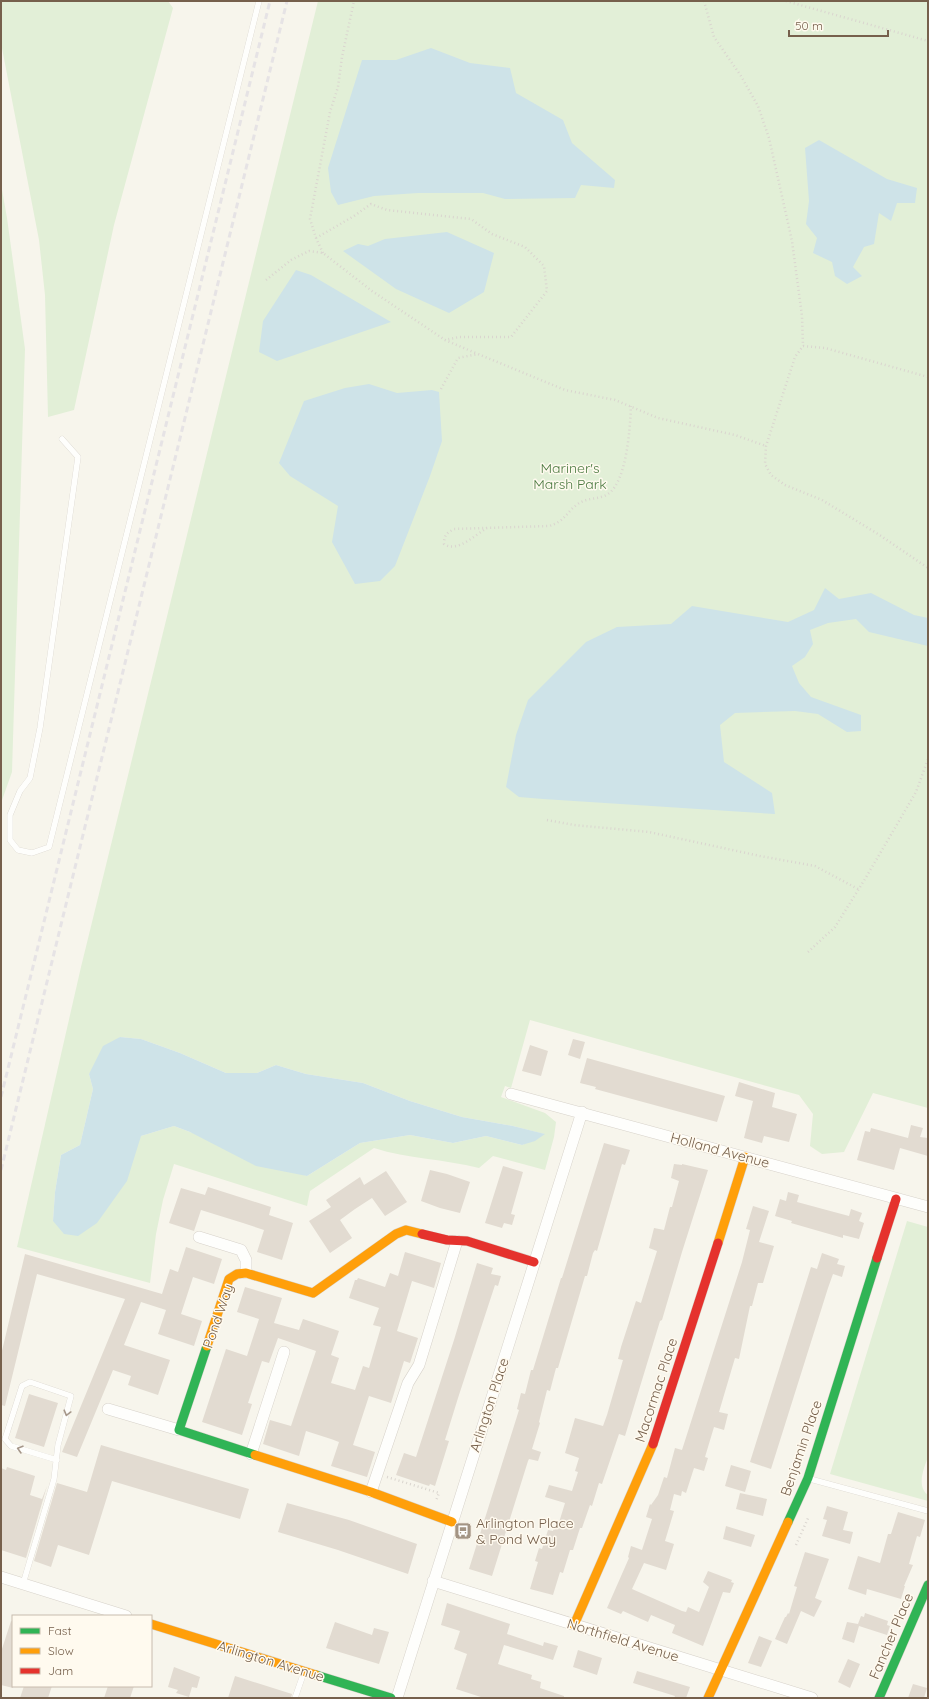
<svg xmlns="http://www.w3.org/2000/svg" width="929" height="1699" viewBox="0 0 929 1699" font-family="Quicksand,sans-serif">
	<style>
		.green { fill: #e2efd7; fill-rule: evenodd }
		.water { fill: #cee3e8 }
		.building { fill: #e2dbd1 }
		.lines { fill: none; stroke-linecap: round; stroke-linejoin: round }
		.lane-casing { stroke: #d7d2ca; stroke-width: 6 }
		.street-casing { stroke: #d7d2ca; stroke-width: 12 }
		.fast-casing { stroke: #d8d2ca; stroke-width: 10 }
		.slow-casing { stroke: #d8d2ca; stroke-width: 10 }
		.jam-casing { stroke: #d8d2ca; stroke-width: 10 }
		.path { stroke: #dad5cf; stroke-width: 2.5; stroke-dasharray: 1 3; stroke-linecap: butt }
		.lane { stroke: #fefefc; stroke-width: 5.5 }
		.street { stroke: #fefefc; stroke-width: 11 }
		.fast { stroke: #30b455; stroke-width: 9 }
		.slow { stroke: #ff9f0a; stroke-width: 9 }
		.jam { stroke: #e5322d; stroke-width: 9 }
		.rail { stroke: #e6e3e5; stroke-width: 3; stroke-dasharray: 6 4; stroke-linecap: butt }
		.oneway { stroke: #a6978a }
		.labels { text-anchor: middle; stroke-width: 3; stroke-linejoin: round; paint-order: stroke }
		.park-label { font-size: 14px; fill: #4e7c43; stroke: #fffaef }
		.street-label { font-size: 14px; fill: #76604c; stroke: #fffaef }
		.poi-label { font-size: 14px; fill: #76604c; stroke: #fffaef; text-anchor: start }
	</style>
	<rect width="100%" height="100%" fill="#f7f5ec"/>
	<path class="green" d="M1,1H168L173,8L114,225L74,410L48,417L45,295L39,240L1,43Z
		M318,1H928V1108L873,1093L844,1152L822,1154L810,1146L813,1114L799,1095L530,1020L511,1088L505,1086L501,1097L545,1113L556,1122L554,1137L545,1170L493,1156L479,1168C444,1159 408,1159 374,1148L310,1191L307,1206L174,1164L163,1200L156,1234L150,1283L17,1247L81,967ZM120,1037L141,1039L180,1053L226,1073H257L276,1065L306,1074L363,1083L410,1101L462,1117L513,1126L544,1134L522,1145L486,1136L453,1143L410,1135L360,1143L307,1176L174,1126L141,1136L53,1221L55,1192L61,1155L80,1145L93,1089L89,1074Z
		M1,184L7,218L25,349L12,772L1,803Z
		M907,1221L928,1227V1457C924,1468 916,1486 928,1495V1501L830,1474Z"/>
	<path class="water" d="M431,48L470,63L510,68L516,93L563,120L572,143L615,180L614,188L581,185L575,198L505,199L483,193H418L374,196L338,205L331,192L328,168L362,60H396Z
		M819,140L887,179L917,188L915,203H897L891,221L879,213L874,244L864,247L853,267L862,276L847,284L835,276L832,262L813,253L817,238L806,224L809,201L805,148Z
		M447,232L494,253L484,292L449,313L396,289L343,251L358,244L368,246L385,239Z
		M296,270L311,275L391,322L277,361L259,352L263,321Z
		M369,384L397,393L432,390L439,392L442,441L430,476L395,566L380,581L355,584L332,542L338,506L290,476L279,463L304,401L345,388Z
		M825,588L839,599L871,593L914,615L928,618V646L869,632L856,619L828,623L810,630L813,644L805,657L792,666L799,683L811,697L861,715V731L847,732L818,714L795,711L735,713L720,725L724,762L772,793L775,814L543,799L519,797L506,787L516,735L528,700L586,642L617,627L671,624L692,606L788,622L814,610Z
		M120,1037L141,1039L180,1053L226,1073H257L276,1065L306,1074L363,1083L410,1101L462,1117L513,1126L545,1134L535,1141L522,1145L486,1136L453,1143L410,1135L360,1143L307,1176L256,1166L190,1132L174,1126L141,1136L127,1181L97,1223L78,1236L64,1234L53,1221L55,1192L61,1155L80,1145L93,1089L89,1074L103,1046Z"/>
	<path class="building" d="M573,1039L585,1042L580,1059L568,1055Z
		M530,1045L548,1051L541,1076L522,1071Z
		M587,1058L725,1096L717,1122L595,1089L596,1087L580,1083Z
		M739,1082L775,1093L772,1107L797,1114L789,1142L764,1136L762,1143L744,1138L753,1101L735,1096Z
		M911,1125L923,1128L920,1137L928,1138V1156L900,1148L894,1170L857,1160L865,1131L870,1132L871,1128L908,1138Z
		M604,1143L630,1150L625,1165L622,1164L597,1251L595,1250L593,1253L587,1276H585L558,1368H556L550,1391L547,1390L539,1422L540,1423L532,1449L541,1452L538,1461L529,1459L528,1461L492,1576L469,1569L519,1410L517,1409L521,1393L525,1394L531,1370H533L561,1278H562Z
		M674,1164L682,1165V1164L708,1170L682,1252L662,1320L660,1321L625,1436L619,1434L602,1484L599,1483L592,1506L590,1505L582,1528H580L573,1550H570L563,1573L560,1572L553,1595L530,1589L538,1562L535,1561L539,1548L542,1549L548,1530L553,1531L554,1528L557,1529L565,1503L545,1497L549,1485L572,1491L578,1472L575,1471L579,1458L565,1453L575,1418L603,1426L607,1415L623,1360L618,1359L621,1347L636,1301L641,1303L657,1251L649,1248L654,1228L664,1230L670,1207H672L679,1181L671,1178Z
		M503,1166L523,1172L511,1214L515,1215L512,1225L504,1223L502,1228L485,1223Z
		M430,1170L447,1174L470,1182L460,1213L440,1208L421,1201Z
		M386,1171L407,1202L385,1216L372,1198L355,1209L340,1220L352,1238L330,1253L309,1221L331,1207L326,1200L360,1177L364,1185Z
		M208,1187L271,1207L269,1215L293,1223L282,1260L257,1252L264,1230L243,1223L201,1210L194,1231L169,1223L181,1188L205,1195Z
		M788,1192L799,1195L797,1202L834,1212L849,1216L851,1209L862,1213L859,1221L864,1223L859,1239L843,1235V1238L791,1223L792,1221L775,1216L780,1199L786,1201Z
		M753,1206L769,1211L759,1242L774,1246L763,1283H758L752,1306H750L739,1359L735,1358L719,1412L728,1414L724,1430L714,1427L705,1457L708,1458L704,1471L694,1468L686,1493L682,1491L681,1496L674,1494L670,1510L674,1511L665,1541L674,1544L666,1570L644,1563L632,1589L682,1611L686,1612L688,1607L699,1612L709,1587L703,1582L708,1571L732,1580L731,1582L734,1583L730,1593L723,1592L703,1646L672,1633L675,1625L651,1615L648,1622L623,1611L621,1614L607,1608L629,1558L628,1557L631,1546L642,1550L652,1519L646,1517L650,1504L651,1505L658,1495L664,1477L667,1478L675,1448L682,1450L742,1262L750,1230L746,1229Z
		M186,1247L222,1259L214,1284L193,1277L181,1314L202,1321L194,1346L158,1334L166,1310L141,1302L124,1345L170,1360L158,1395L128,1385L131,1376L113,1370L77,1457L62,1452L125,1299L37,1274L5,1406L1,1405V1355L25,1254L162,1294L170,1269L178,1272Z
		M405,1252L441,1263L434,1288L412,1281L397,1331L418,1338L410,1363L404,1361L391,1403L369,1396L353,1445L375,1452L367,1477L331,1466L339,1442L331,1439L306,1431L299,1456L263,1444L270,1420L291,1426L316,1351L278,1338L269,1363L262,1361L248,1403L252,1404L242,1435L202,1422L226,1349L247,1356L259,1319L237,1312L245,1287L282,1298L274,1323L299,1330L303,1319L339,1331L331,1355L339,1358L331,1383L355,1390L363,1366L369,1368L381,1327L373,1325L379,1308L349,1298L355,1280H357L358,1278L385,1287L390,1273L398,1276Z
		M822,1253L839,1259L837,1264L845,1266L842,1277L833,1274L828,1288L771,1469L750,1462L811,1267L817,1269Z
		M477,1263L493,1268L491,1274L501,1276L498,1286L495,1285L458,1398L445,1440L449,1441L435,1486L430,1484L429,1486L396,1475L404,1453L416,1457L454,1340Z
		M29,1394L58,1403L44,1447L15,1438Z
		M101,1445L249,1489L240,1519L112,1481L89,1555L58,1545L51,1567L34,1561L57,1483L87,1492Z
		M731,1465L751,1471L745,1492L725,1486Z
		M7,1467L35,1476L30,1495L42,1499L47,1486L26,1558L1,1550V1468L6,1470Z
		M740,1493L767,1499L763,1516L736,1509Z
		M287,1503L349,1520L417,1544L408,1574L338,1550L278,1532Z
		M827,1506L848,1512L843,1530L853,1532L850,1544L822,1536L827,1520L823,1519Z
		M898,1512L925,1520L920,1537L917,1536L909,1564L913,1565L904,1586H905L901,1599L867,1589L866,1595L848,1589L858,1556L880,1563L888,1534H891Z
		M726,1526L755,1535L751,1547L723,1539Z
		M805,1552L829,1559L815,1598L822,1601L814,1617L801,1611L787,1644L775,1639L785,1617H786L788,1613L789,1614L797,1587L794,1586Z
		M447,1603L510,1624L507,1634L543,1646L544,1642L558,1646L553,1660L504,1645L498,1664L532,1675L531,1679L541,1682L540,1688L564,1696V1698H484L456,1689L467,1654L454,1649L460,1631L441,1625Z
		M865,1613L888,1621L887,1625L890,1626L887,1635L859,1626L854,1643L842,1639L847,1622L858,1624L861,1616L864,1617Z
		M11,1621L13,1622V1688L1,1685V1652Z
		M335,1622L372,1635L374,1628L389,1632L379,1664L326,1648Z
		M759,1636L772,1641L761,1667L748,1663Z
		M578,1650L602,1658L597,1675L573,1667Z
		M848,1659L860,1664L850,1688L838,1682Z
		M174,1667L200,1677L197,1688L192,1687L189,1697L176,1693L178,1690L168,1687Z
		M637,1671L690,1687L686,1698H674L675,1696L633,1683Z
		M235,1676L292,1694L291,1698H228Z
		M913,1684L927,1688L924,1698H908Z
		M24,1686H52L48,1698H20Z
		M108,1686H134L130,1698H104Z"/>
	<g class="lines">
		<defs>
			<path id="lane" d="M62,439L78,457L40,728L30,778L20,791L10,815V840L18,850L32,853L49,847L259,1
				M810,1479L928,1511
				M23,1584L54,1479L58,1445L71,1396L30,1382L22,1386L5,1439L11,1446L57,1460
				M295,1698L304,1672"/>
			<path id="street" d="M511,1094L928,1207
				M199,1237L241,1250L246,1260V1273
				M108,1409L179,1430
				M251,1454L284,1352
				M371,1492L408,1383L419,1365L457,1241
				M1,1577L126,1616
				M433,1581L812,1698
				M397,1698L582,1112"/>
			<path id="fast" d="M207,1346L179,1430L255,1455
				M788,1522L808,1478L877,1258
				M316,1675L391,1698
				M879,1698L928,1585"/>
			<path id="slow" d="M718,1243L745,1157
				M207,1346L229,1279L237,1274L246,1273L313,1293L396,1234L406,1230L422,1234
				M255,1455L371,1492L452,1522
				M151,1624L316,1675
				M574,1625L653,1444
				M708,1698L788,1522"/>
			<path id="jam" d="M422,1234L447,1240L467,1241L534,1262
				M877,1258L896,1199
				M653,1444L718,1243"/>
		</defs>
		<use href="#lane" class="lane-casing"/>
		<use href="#street" class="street-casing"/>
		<use href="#fast" class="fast-casing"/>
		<use href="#slow" class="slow-casing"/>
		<use href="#jam" class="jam-casing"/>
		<path class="path" d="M704,1L714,37L741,76L758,106L769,138L792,241L802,316L803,346
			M786,1L928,41
			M316,238L354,216L371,204L387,210L471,219L492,234L525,247L544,266L547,291L511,337H459L445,340
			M323,253L316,238L310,219L330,112L338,87L342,57L354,1
			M266,280L291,260L309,251L323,253L372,291L445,340L478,354
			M928,377L825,348L803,346L795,357L766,446L765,464L771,475L785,485L822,500L878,534L928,568
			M441,389L458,358L478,354L565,390L615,400L658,418L735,435L766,446
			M487,528C475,535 457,553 444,544C444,535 447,533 454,529L549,526C566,521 566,512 578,504C587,497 599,500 608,494C627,481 630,428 631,406
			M547,820L574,825L649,832L760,856L815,866L858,889
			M808,952L835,927L865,879L916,792L928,759
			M387,1477L439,1493L436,1501
			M796,1545L809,1516"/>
		<use href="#lane" class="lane"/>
		<use href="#street" class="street"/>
		<use href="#fast" class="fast"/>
		<use href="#slow" class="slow"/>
		<use href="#jam" class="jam"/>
		<path class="rail" d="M1,1097L270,1
			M1,1170L287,1"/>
	</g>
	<defs><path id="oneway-chevron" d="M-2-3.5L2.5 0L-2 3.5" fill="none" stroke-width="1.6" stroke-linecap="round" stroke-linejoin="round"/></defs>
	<g class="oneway">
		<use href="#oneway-chevron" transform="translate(67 1413) rotate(105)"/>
		<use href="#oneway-chevron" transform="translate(20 1449) rotate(-164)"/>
	</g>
	<defs>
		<symbol id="bus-square" viewBox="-11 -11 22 22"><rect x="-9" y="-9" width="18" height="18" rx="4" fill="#a39484" stroke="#fffaef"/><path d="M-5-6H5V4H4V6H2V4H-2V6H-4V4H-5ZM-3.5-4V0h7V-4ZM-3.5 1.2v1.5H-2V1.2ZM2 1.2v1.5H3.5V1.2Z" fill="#fff"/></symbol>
	</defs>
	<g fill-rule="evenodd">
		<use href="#bus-square" x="453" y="1521" width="20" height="20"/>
	</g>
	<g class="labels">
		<g class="park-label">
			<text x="570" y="473">Mariner's<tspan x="570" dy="16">Marsh Park</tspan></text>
		</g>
		<g class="street-label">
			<text transform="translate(720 1150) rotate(15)" y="5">Holland Avenue</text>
			<text transform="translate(218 1316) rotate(-71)" y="5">Pond Way</text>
			<text transform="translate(656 1390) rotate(-72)" y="5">Macormac Place</text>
			<text transform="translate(489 1405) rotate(-72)" y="5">Arlington Place</text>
			<text transform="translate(801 1448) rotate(-71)" y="5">Benjamin Place</text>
			<text transform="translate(891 1636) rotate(-67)" y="5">Fancher Place</text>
			<text transform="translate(623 1640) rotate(17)" y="5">Northfield Avenue</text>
			<text transform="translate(271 1661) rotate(17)" y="5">Arlington Avenue</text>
		</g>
		<g class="poi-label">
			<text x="476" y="1528">Arlington Place<tspan x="476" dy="16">&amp; Pond Way</tspan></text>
		</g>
	</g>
	<rect width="929" height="1699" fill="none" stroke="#76604c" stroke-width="4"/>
	<rect x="12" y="1615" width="140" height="72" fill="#fffaef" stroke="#c8bcae"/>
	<rect x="20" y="1628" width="20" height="6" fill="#30b455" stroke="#c8bcae"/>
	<text x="48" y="1635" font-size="12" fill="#76604c">Fast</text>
	<rect x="20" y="1648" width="20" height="6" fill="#ff9f0a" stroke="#c8bcae"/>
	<text x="48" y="1655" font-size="12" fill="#76604c">Slow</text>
	<rect x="20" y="1668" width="20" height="6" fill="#e5322d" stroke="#c8bcae"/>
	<text x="48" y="1675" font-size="12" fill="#76604c">Jam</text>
	<path d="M789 30v6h99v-6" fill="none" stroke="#76604c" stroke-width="2"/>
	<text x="795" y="30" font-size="12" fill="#76604c" stroke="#fffaef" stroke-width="3" paint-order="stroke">50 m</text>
</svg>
